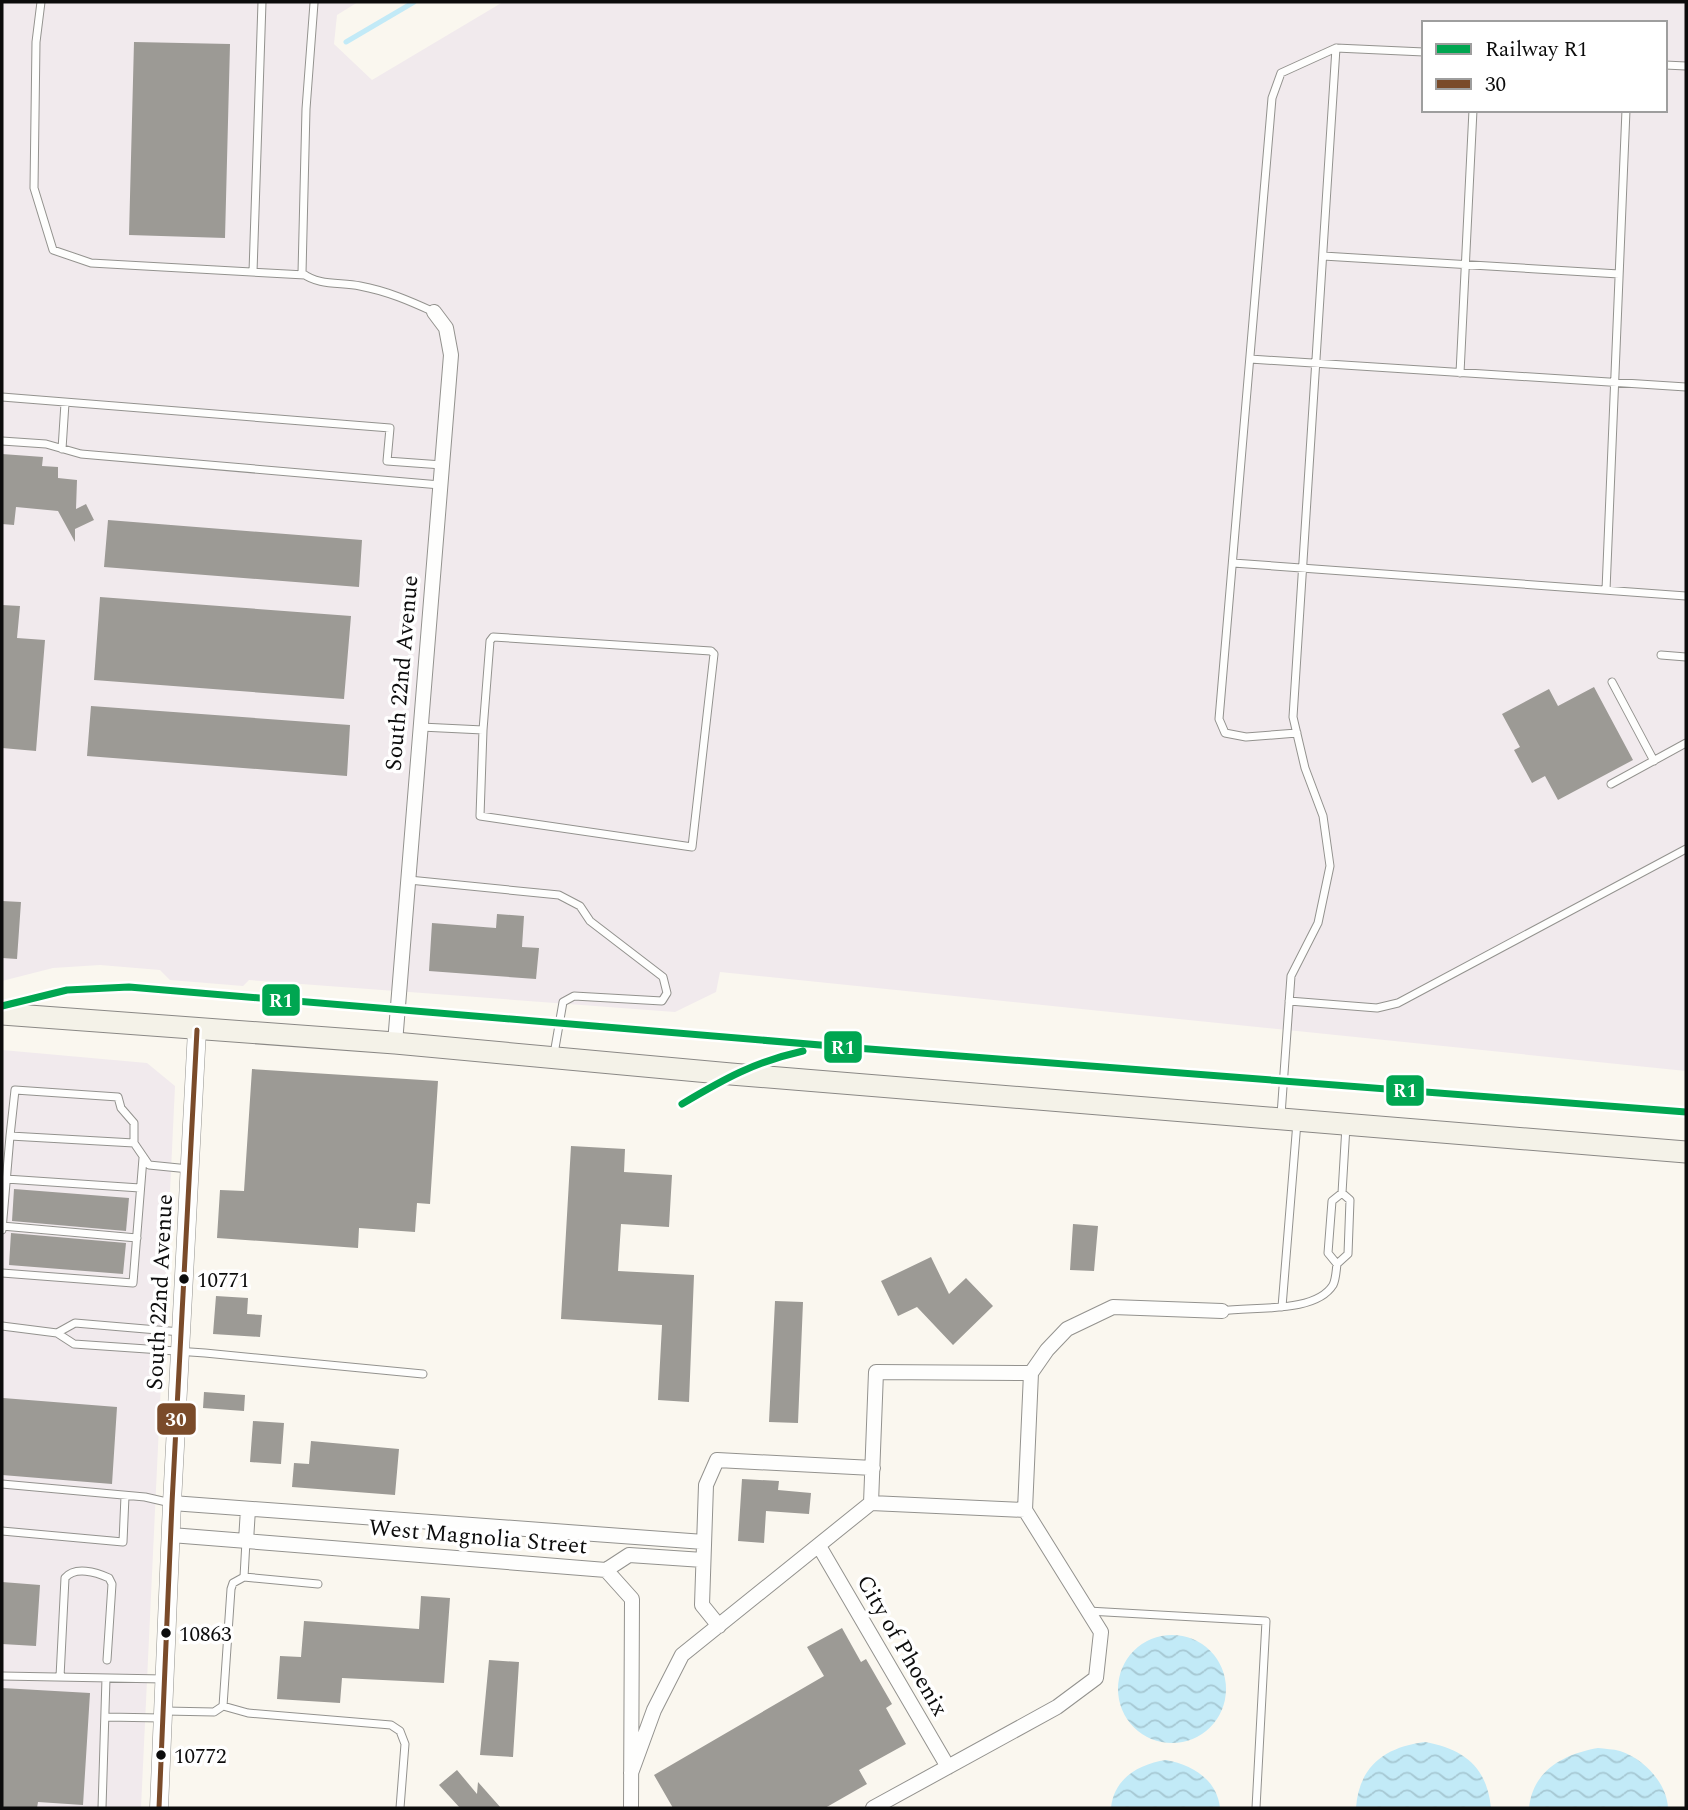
<svg xmlns="http://www.w3.org/2000/svg" width="1688" height="1810" viewBox="0 0 1688 1810" font-family="Spectral,serif">
	<style>
		.industrial { fill: #f1eaed; fill-rule: evenodd }
		.water { fill: url(#water-waves) }
		.lines { fill: none; stroke-linecap: round; stroke-linejoin: round }
		.stream { stroke: #c2eaf7; stroke-width: 5 }
		.building { fill: #9c9a95 }
		.service-casing { stroke: #93928e; stroke-width: 9 }
		.minor-casing { stroke: #93928e; stroke-width: 16 }
		.tertiary-casing { stroke: #93928e; stroke-width: 19 }
		.secondary-casing { stroke: #8a8885; stroke-width: 23 }
		.service { stroke: #fefefd; stroke-width: 7 }
		.minor { stroke: #fefefd; stroke-width: 14 }
		.tertiary { stroke: #fefefd; stroke-width: 18 }
		.secondary { stroke: #f4f2e8; stroke-width: 21 }
		.bus-1-casing { stroke: #fff; stroke-width: 10 }
		.bus-1 { stroke: #7a4b2a; stroke-width: 5 }
		.rail-1-casing { stroke: #fff; stroke-width: 12 }
		.rail-1 { stroke: #00a651; stroke-width: 7 }
		.bus-dot { fill: #0c0c0c; stroke: #fff; stroke-width: 2.5 }
		.labels { text-anchor: middle; stroke-width: 7; stroke-linejoin: round; paint-order: stroke }
		.bus-label { font-size: 21px; fill: #0c0c0c; stroke: #fff; text-anchor: start }
		.street-label { font-size: 23px; fill: #0c0c0c; stroke: #fff }
		.line-badge { stroke: #fff; stroke-width: 2.5 }
		.badge-label { font-size: 19px; text-anchor: middle; font-weight: bold; fill: #fff }
	</style>
	<defs>
		<pattern id="water-waves" width="16" height="10" patternUnits="userSpaceOnUse" patternTransform="scale(1.75)"><rect width="16" height="10" fill="#c2eaf7"/><path d="M0 5q4-4 8 0t8 0" fill="none" stroke="#a6c8d3"/></pattern>
	</defs>
	<rect width="100%" height="100%" fill="#faf7ef"/>
	<path class="industrial" d="M2,2H358L337,15L334,44L372,80L503,2H1686V1071L720,972L716,992L675,1012L249,980L243,986L170,980L160,970L100,965L53,968L2,981ZM1424,23H1665V110H1424Z
		M2,1050L147,1063L175,1086L141,1808H2Z"/>
	<path class="water" d="M1118 1689a54 54 0 1 1 108 0a54 54 0 1 1-108 0Z
		M1425,1742C1464,1749 1487,1767 1491,1808H1356C1359,1766 1385,1747 1425,1742Z
		M1598,1748C1605,1749 1613,1749 1620,1751C1643,1758 1667,1783 1668,1808H1529C1533,1770 1564,1754 1598,1748Z
		M1166,1760C1192,1765 1217,1779 1220,1808H1111C1114,1778 1139,1764 1166,1760Z"/>
	<g class="lines">
		<path class="stream" d="M346,42L414,2"/>
	</g>
	<path class="building" d="M134,42L230,44L225,238L129,235Z
		M2,454L43,457L42,466L58,467V478L77,480L76,509L86,504L94,520L75,529V542L58,511L16,507L14,525L2,524Z
		M108,520L362,540L359,587L104,567Z
		M100,597L351,616L344,699L94,680Z
		M2,605L20,606L17,638L45,640L36,751L2,748Z
		M1594,687L1633,760L1558,800L1545,776L1532,783L1514,750L1520,747L1502,714L1549,689L1558,706Z
		M91,706L350,725L347,776L87,756Z
		M2,901L21,902L17,959L2,958Z
		M497,914L524,916L522,947L539,948L536,979L429,971L432,923L496,928Z
		M252,1069L438,1081L430,1204L417,1203L415,1232L359,1228L358,1248L217,1238L220,1190L244,1191Z
		M571,1146L625,1149L624,1172L672,1175L669,1227L621,1224L618,1271L694,1275L689,1402L658,1400L662,1325L561,1319Z
		M14,1189L129,1198L126,1231L12,1221Z
		M1073,1224L1098,1226L1094,1271L1070,1270Z
		M11,1233L126,1243L123,1274L9,1265Z
		M931,1257L949,1294L966,1278L993,1306L953,1345L917,1307L898,1316L881,1281Z
		M216,1296L248,1298L247,1314L262,1315L260,1337L213,1334Z
		M775,1301L803,1302L798,1423L769,1422Z
		M204,1392L245,1395L244,1411L203,1408Z
		M3,1398L117,1407L112,1484L2,1475Z
		M253,1421L284,1423L281,1464L250,1462Z
		M311,1441L399,1449L395,1495L292,1487L294,1463L309,1464Z
		M742,1479L779,1481L778,1490L811,1493L809,1514L766,1511L764,1543L738,1541Z
		M2,1582L40,1585L36,1646L2,1644Z
		M421,1596L450,1598L444,1683L342,1678L340,1703L277,1699L280,1656L301,1657L304,1621L419,1629Z
		M842,1628L861,1662L866,1659L892,1704L886,1708L906,1744L859,1770L867,1784L825,1808H673L654,1775L824,1676L807,1647Z
		M489,1660L519,1662L513,1757L480,1755Z
		M2,1688L90,1693L83,1805L38,1802L37,1808H2Z
		M457,1770L477,1794L478,1782L501,1808H460L439,1785Z"/>
	<g class="lines">
		<defs>
			<path id="service" d="M41,2L36,42L34,188L53,250L91,263L305,275
				M314,3L306,109L302,273C319,286 340,282 360,286C387,291 410,301 434,312
				M1665,65L1686,66
				M1323,256L1619,274
				M253,272L262,2
				M1250,359L1686,387
				M1460,373L1473,110
				M2,397L390,428L387,461L442,465
				M2,441L46,444L81,454L440,485
				M62,449L65,403
				M1233,563L1686,596
				M1606,590L1626,110
				M1661,655L1686,657
				M1612,682L1654,761
				M421,727L483,730L490,641L493,637L711,651L714,654L692,847L480,816L483,730
				M1297,733L1246,737L1225,733L1219,719L1272,98L1281,73L1336,48
				M1611,784L1686,743
				M409,880L559,895L580,906L590,921L663,977L667,993L662,1001L574,996L563,1002L554,1054
				M1289,1001L1377,1008L1398,1003L1686,849
				M1281,1115L1291,976L1318,923L1330,866L1323,816L1305,768L1293,717L1336,48L1424,52
				M10,1136L15,1090L118,1097L121,1108L134,1123V1143
				M6,1179L140,1188
				M1342,1193L1332,1201L1328,1253L1337,1264L1348,1254L1350,1200L1342,1193L1346,1126
				M2,1226L137,1238
				M2,1230L10,1136L134,1143L149,1165L189,1169
				M2,1273L133,1283L143,1158
				M1282,1307L1297,1122
				M1222,1311C1252,1306 1315,1314 1333,1285C1336,1279 1336,1271 1337,1264
				M2,1326L57,1333
				M181,1332L75,1323L57,1333L74,1344L205,1353L423,1374
				M2,1484L145,1497L171,1503
				M2,1531L123,1542L125,1496
				M244,1577L318,1584
				M1088,1611L1266,1621L1256,1808
				M2,1676L164,1679
				M60,1677L65,1578C75,1566 96,1572 109,1578L112,1584L107,1660
				M223,1706L248,1713L391,1725L400,1731L405,1744L400,1808
				M165,1711L214,1712L223,1706L231,1589L233,1583L244,1577L246,1541
				M106,1717L161,1718
				M102,1808L106,1678"/>
			<path id="minor" d="M395,1043L451,355L446,328L434,312
				M172,1503L704,1542
				M871,1503L876,1372L1031,1373
				M171,1535L606,1570L629,1555L703,1560
				M246,1541L248,1509
				M819,1546L948,1767
				M606,1570L632,1599L631,1808
				M719,1626L702,1605L706,1485L717,1460L873,1468
				M631,1773L654,1710L682,1655L871,1503L1025,1510
				M873,1808L1057,1707L1096,1678L1101,1632L1025,1510L1031,1373L1047,1350L1067,1329L1113,1307L1222,1311"/>
			<path id="tertiary" d="M159,1808L172,1503L197,1030"/>
			<path id="secondary" d="M2,1014L395,1043L731,1074L1686,1152"/>
		</defs>
		<use href="#service" class="service-casing"/>
		<use href="#minor" class="minor-casing"/>
		<use href="#tertiary" class="tertiary-casing"/>
		<use href="#secondary" class="secondary-casing"/>
		<use href="#service" class="service"/>
		<use href="#minor" class="minor"/>
		<use href="#tertiary" class="tertiary"/>
		<use href="#secondary" class="secondary"/>
		<defs>
			<path id="bus-1" d="M159,1808L172,1503L197,1030"/>
		</defs>
		<use href="#bus-1" class="bus-1-casing"/>
		<use href="#bus-1" class="bus-1"/>
		<defs>
			<path id="rail-1" d="M2,1006L67,990L129,987L856,1048L1686,1112
				M682,1104C724,1079 754,1062 803,1051"/>
		</defs>
		<use href="#rail-1" class="rail-1-casing"/>
		<use href="#rail-1" class="rail-1"/>
	</g>
	<g class="bus-dot">
		<circle cx="184" cy="1279" r="6"/>
		<circle cx="166" cy="1633" r="6"/>
		<circle cx="161" cy="1755" r="6"/>
	</g>
	<g class="labels">
		<g class="bus-label">
			<text x="197" y="1287">10771</text>
			<text x="179" y="1641">10863</text>
			<text x="174" y="1763">10772</text>
		</g>
		<g class="street-label">
			<text transform="translate(401 673) rotate(-85)" y="8">South 22nd Avenue</text>
			<text transform="translate(159 1292) rotate(-87)" y="8">South 22nd Avenue</text>
			<text transform="translate(478 1536) rotate(5)" y="8">West Magnolia Street</text>
			<text transform="translate(903 1645) rotate(60)" y="8">City of Phoenix</text>
		</g>
	</g>
	<g class="line-badge">
		<rect x="261" y="983" width="40" height="34" rx="7" fill="#00a651"/>
		<rect x="823" y="1030" width="40" height="34" rx="7" fill="#00a651"/>
		<rect x="1385" y="1074" width="40" height="33" rx="7" fill="#00a651"/>
		<rect x="156" y="1402" width="41" height="34" rx="7" fill="#7a4b2a"/>
	</g>
	<g class="badge-label">
		<text x="281" y="1007">R1</text>
		<text x="843" y="1054">R1</text>
		<text x="1405" y="1097">R1</text>
		<text x="176" y="1426">30</text>
	</g>
	<rect width="1688" height="1810" fill="none" stroke="#0c0c0c" stroke-width="7"/>
	<rect x="1422" y="21" width="245" height="91" fill="#ffffff" stroke="#9e9e9e" stroke-width="2"/>
	<rect x="1436" y="44" width="35" height="10" fill="#00a651" stroke="#9e9e9e" stroke-width="2"/>
	<text x="1485" y="56" font-size="21" fill="#0c0c0c">Railway R1</text>
	<rect x="1436" y="79" width="35" height="10" fill="#7a4b2a" stroke="#9e9e9e" stroke-width="2"/>
	<text x="1485" y="91" font-size="21" fill="#0c0c0c">30</text>
</svg>
